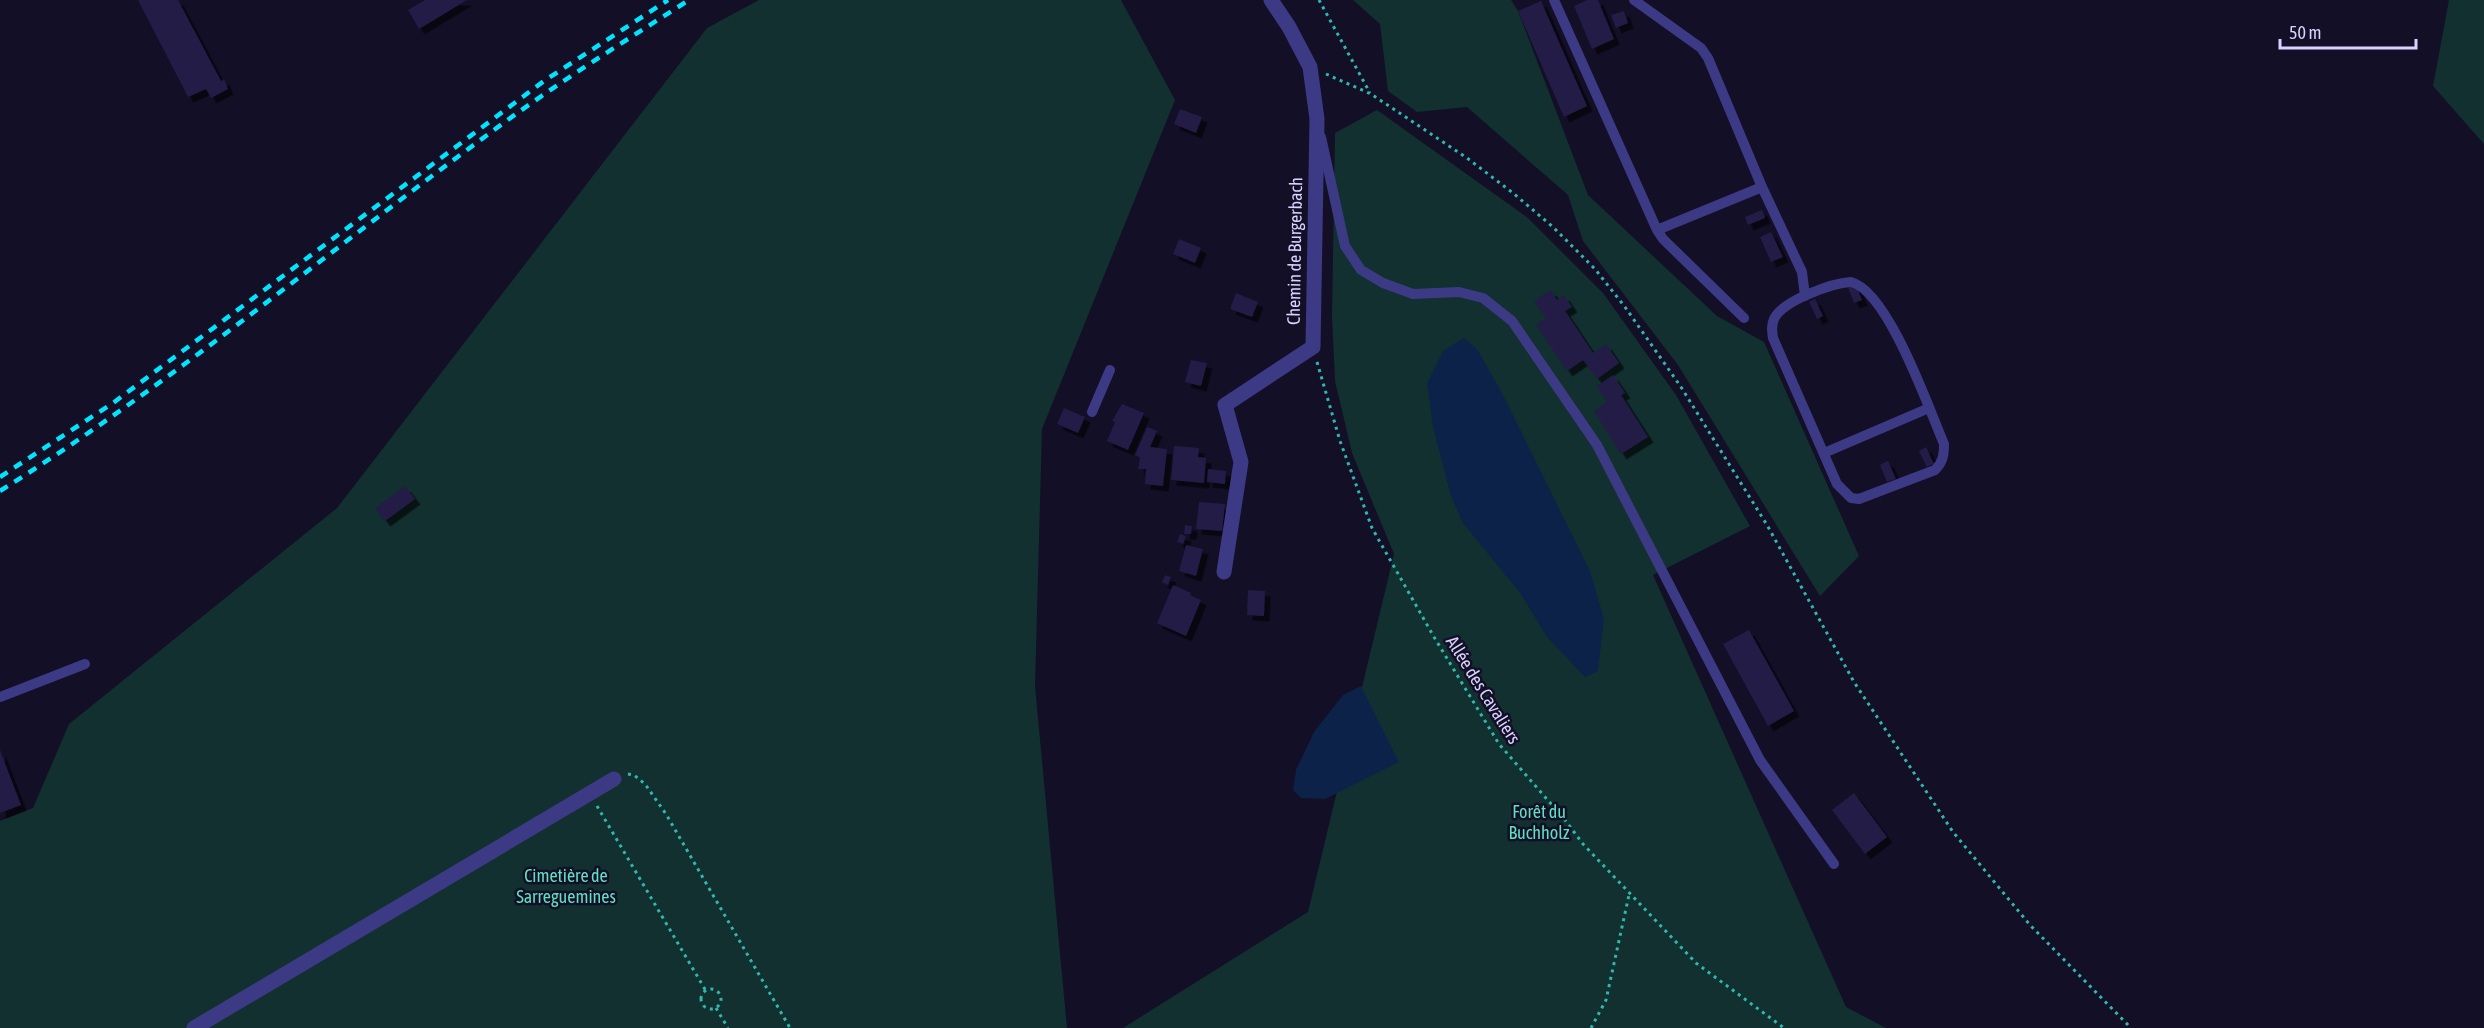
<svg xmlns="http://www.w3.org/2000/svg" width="2484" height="1028" viewBox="0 0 2484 1028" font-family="'Asap Condensed',sans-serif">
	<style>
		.green { fill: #12302f }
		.water { fill: #0c2248 }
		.building { fill: #241b47; filter: url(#shadow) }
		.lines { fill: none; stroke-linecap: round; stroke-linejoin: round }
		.path { stroke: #2fb8b0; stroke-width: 3; stroke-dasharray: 3 4.5; stroke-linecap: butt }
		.service { stroke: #3d3a85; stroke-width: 10 }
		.minor { stroke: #3d3a85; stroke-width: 15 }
		.rail { stroke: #00e5ff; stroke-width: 4.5; stroke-dasharray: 9 8; stroke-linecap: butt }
		.labels { text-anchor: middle; stroke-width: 5; stroke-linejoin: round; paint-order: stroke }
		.street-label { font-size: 18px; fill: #d9d4ff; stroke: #130f26 }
		.park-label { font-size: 18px; fill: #5fe0c0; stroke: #130f26 }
	</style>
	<defs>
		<filter id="shadow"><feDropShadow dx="5.5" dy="5.5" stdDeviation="0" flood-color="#0009"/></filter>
	</defs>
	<rect width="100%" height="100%" fill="#130f26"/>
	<path class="green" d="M759,0H1121L1175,100L1042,429L1035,686L1067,1028H0V821L33,808L69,724L337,508L707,28Z
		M1353,0H1511L1518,11L1588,195L1717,316L1764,342L1859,556L1820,596L1678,365L1583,241L1568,195L1467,107L1417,112L1388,91L1380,24Z
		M2449,0H2484V144L2433,86Z
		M1377,110L1528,218L1603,293L1676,395L1750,526L1653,575L1846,1007L1886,1028H1123L1308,912L1394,554L1352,453L1335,381L1332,317L1335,133Z"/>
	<path class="water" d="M1464,338L1477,349L1501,391L1590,571L1604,619L1598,671L1585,677L1547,637L1521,594L1463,523L1451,496L1433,427L1427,383L1443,351Z
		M1361,686L1399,762L1325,799L1301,798L1293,790L1296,770L1314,732L1343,695Z"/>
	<path class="building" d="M138,0H178L221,81L224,79L228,89L211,98L206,89L188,97Z
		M425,0H467L419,29L408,10Z
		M1587,0H1598L1614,39L1592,49L1574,6Z
		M1541,1L1587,106L1564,117L1518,11Z
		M1624,11L1628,23L1616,28L1611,15Z
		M1180,109L1202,117L1196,133L1174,124Z
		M1762,210L1765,218L1748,225L1745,217Z
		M1771,232L1783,257L1771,262L1760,237Z
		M1179,239L1201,248L1195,263L1173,254Z
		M1856,285L1862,300L1854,303L1848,288Z
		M1551,290L1557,300L1564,295L1572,307L1565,311L1593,353L1606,344L1619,363L1597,379L1583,360L1567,371L1536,325L1546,318L1534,301Z
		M1236,293L1258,302L1252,317L1230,309Z
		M1815,299L1823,316L1817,319L1809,302Z
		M1191,360L1207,363L1201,386L1185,382Z
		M1613,375L1625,393L1621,395L1648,437L1621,454L1594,411L1607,402L1597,386Z
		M1122,404L1144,413L1128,450L1107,441L1115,422L1112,421Z
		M1064,408L1085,417L1078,433L1057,424Z
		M1147,427L1157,431L1150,447L1167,449L1163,486L1145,484L1146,469H1138L1140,458L1135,455Z
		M1174,446L1199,448L1198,457L1206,458L1204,483L1171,480Z
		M1926,447L1934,464L1927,467L1919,451Z
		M1888,461L1896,479L1887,482L1880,465Z
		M1208,469L1226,471L1225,484L1207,482Z
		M405,486L415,499L385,521L375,508Z
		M1199,502L1225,504L1222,531L1196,529Z
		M1185,525L1192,526L1191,534H1184Z
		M1180,534L1186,536L1183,544L1177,542Z
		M1186,545L1203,549L1196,576L1179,571Z
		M1165,575L1171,577L1168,585L1162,582Z
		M1173,585L1191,593L1190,595L1201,600L1186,636L1157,623Z
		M1248,590L1265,591L1264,616L1247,615Z
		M1749,630L1794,711L1768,726L1723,644Z
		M0,750L21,805L0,813Z
		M1854,793L1887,837L1865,854L1832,810Z"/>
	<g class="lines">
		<path class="path" d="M1319,0L1370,93
			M1326,74L1371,94L1467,158L1513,193L1553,227L1595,269L1625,307L1681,387L1767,525L1854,682L1953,832L2030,925L2131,1028
			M1317,362L1340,441L1372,528L1434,637L1499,744L1565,820L1583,844L1696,963L1784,1028
			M628,774L634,775L645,784L666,814L790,1028
			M597,806L706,991
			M701 999a10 10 0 1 1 20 0a10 10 0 1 1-20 0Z
			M716,1008L728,1028
			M1591,1028L1606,1000L1629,895"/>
		<path class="service" d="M1554,0L1657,230L1663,239L1744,318
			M1634,0L1701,48L1708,58L1762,187L1802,272L1805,296
			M1321,137L1345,246L1361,270L1383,283L1413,294L1459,292L1483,298L1512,321L1597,445L1760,760L1834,864
			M1657,230L1762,187
			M1851,282C1888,291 1929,409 1944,444C1944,455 1943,462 1935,470L1859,499L1851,498L1837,484L1773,338C1772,331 1771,326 1774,319C1782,301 1832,283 1851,282Z
			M1092,412L1110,370
			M1824,453L1929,408
			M0,697L85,664"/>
		<path class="minor" d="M1224,572L1241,462L1225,405L1313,347L1317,119L1310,67L1289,27L1271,0
			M194,1028L614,779"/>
		<path class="rail" d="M0,477L113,403L544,81L668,0
			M0,491C171,384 327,252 490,133C554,85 622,43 689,0"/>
	</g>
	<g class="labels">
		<g class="street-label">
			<text transform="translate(1295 251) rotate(-89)" y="6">Chemin de Burgerbach</text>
			<text transform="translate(1483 690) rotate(58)" y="6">Allée des Cavaliers</text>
		</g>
		<g class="park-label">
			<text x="1539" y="818">Forêt du<tspan x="1539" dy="21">Buchholz</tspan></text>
			<text x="566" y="882">Cimetière de<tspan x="566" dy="21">Sarreguemines</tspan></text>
		</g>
	</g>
	<path d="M2280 39v9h136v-9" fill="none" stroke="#d9d4ff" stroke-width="3"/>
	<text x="2289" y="39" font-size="18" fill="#d9d4ff" stroke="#130f26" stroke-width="4.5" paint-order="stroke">50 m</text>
</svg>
